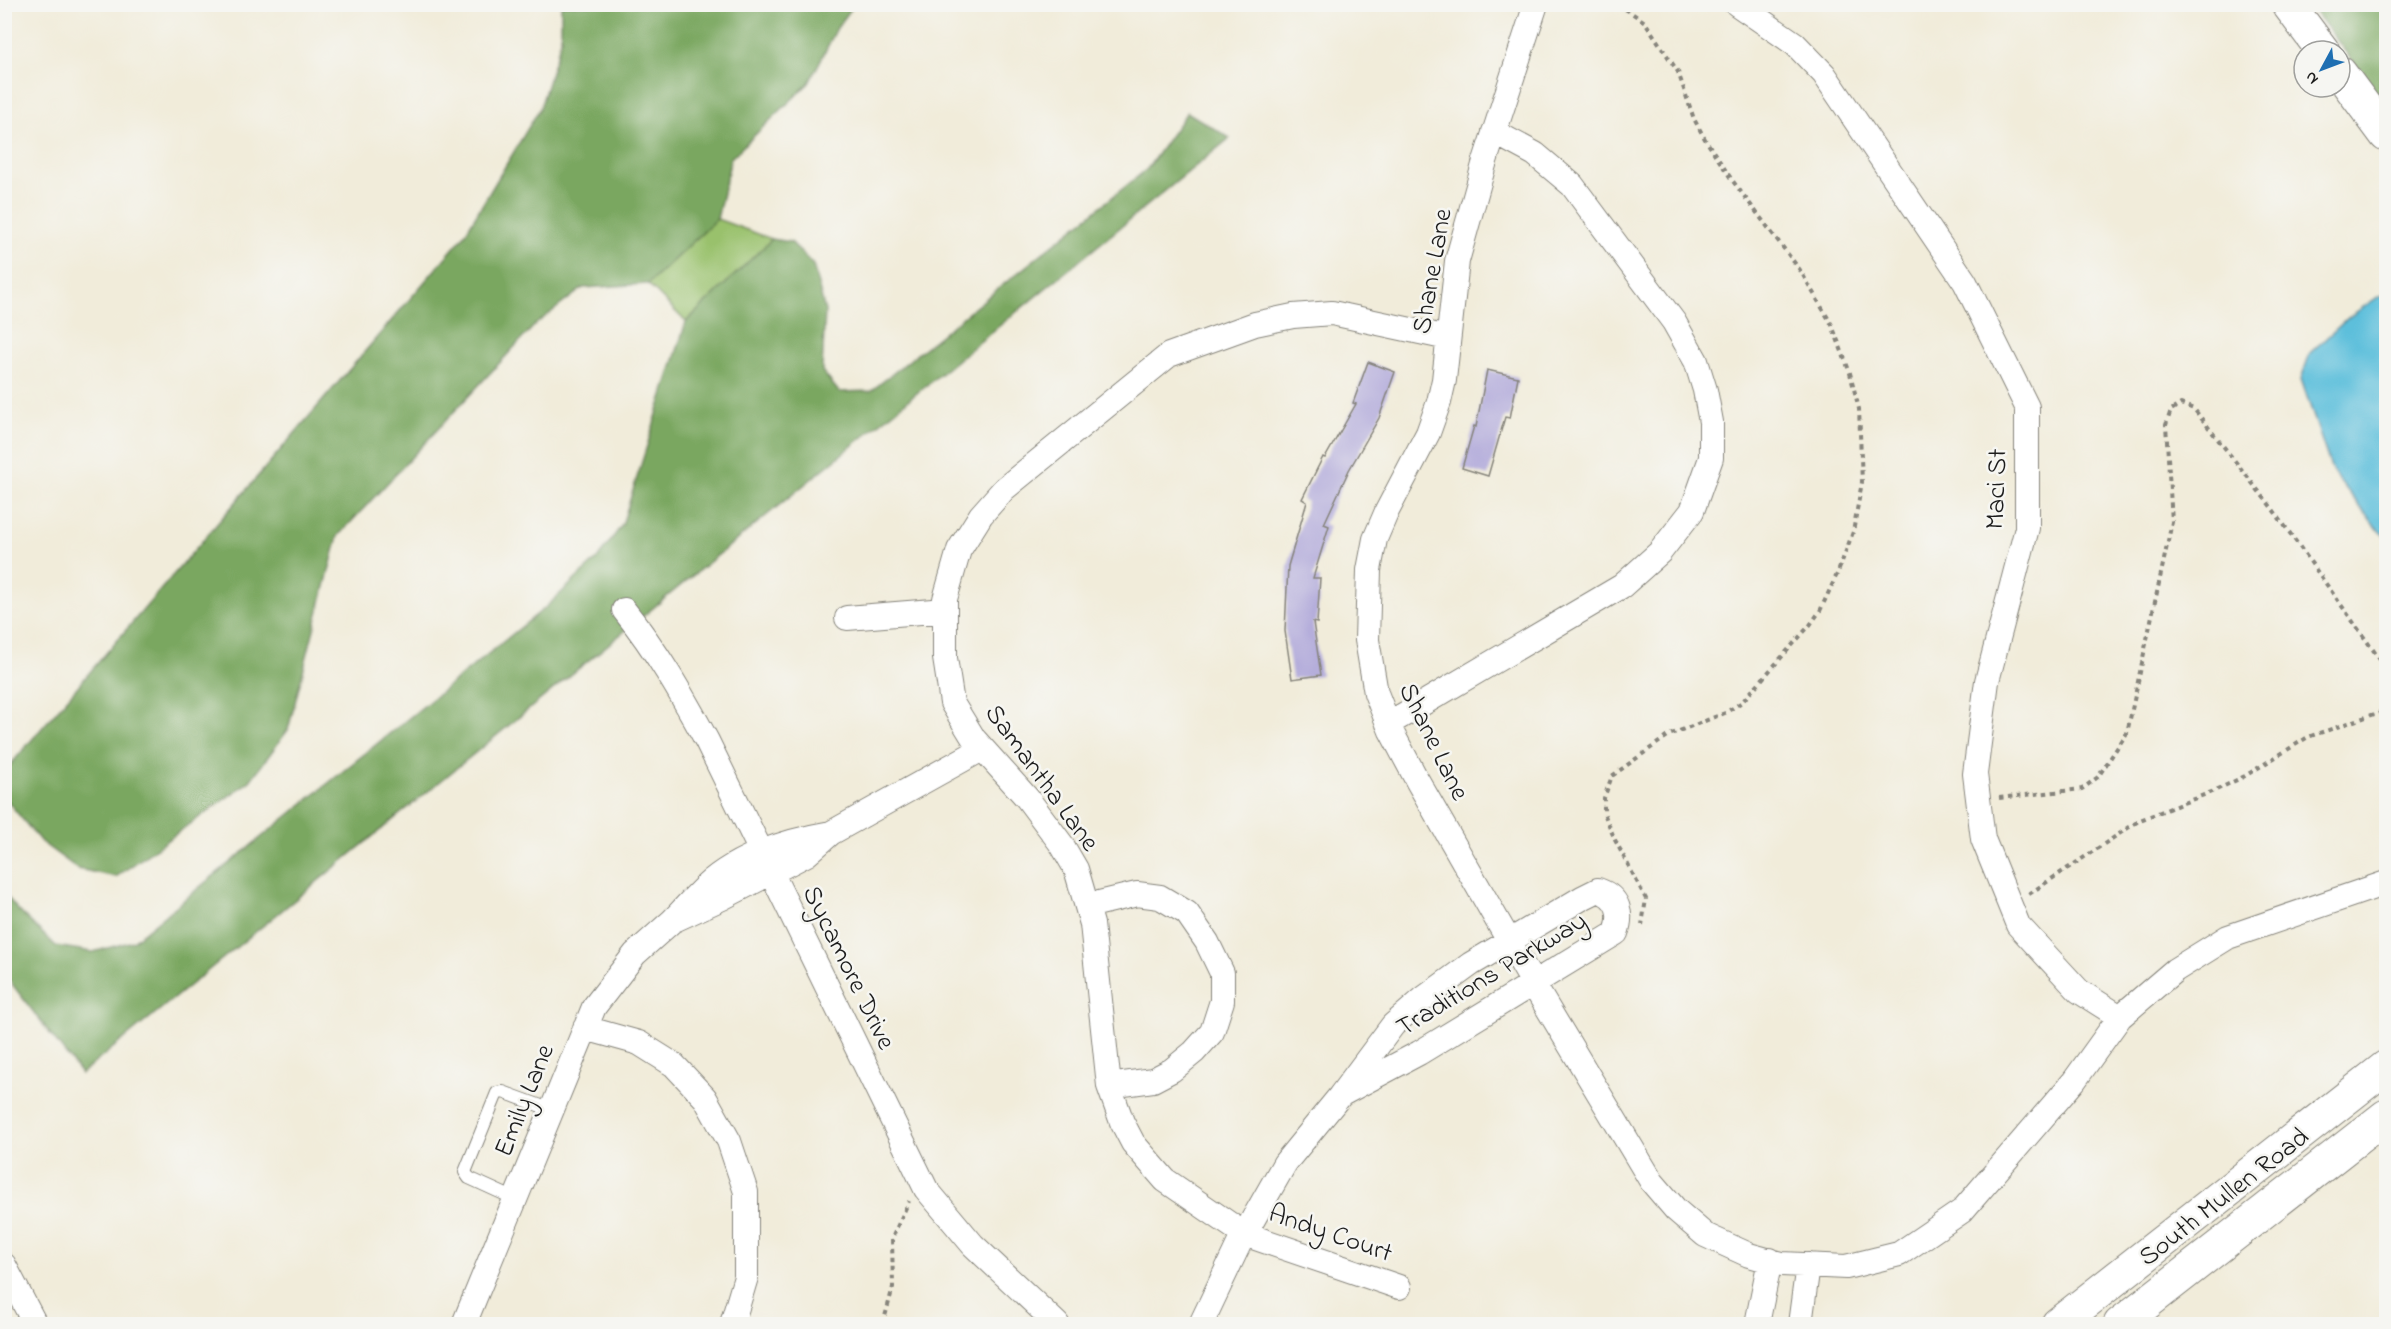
<svg xmlns="http://www.w3.org/2000/svg" width="2391" height="1329" viewBox="0 0 2391 1329" font-family="'Indie Flower',sans-serif">
	<style>
		.green { fill: #99c16c; stroke: #5a6e44; stroke-width: 1.5 }
		.forest { fill: #7aa760; stroke: #4b623e; stroke-width: 1.5 }
		.water { fill: #5dbfdb; stroke: #3c6e7c; stroke-width: 1.5 }
		.building { fill: #b5aedb }
		.lines { fill: none; stroke-linecap: round; stroke-linejoin: round }
		.lane-casing { stroke: #86847b; stroke-width: 14 }
		.street-casing { stroke: #86847b; stroke-width: 26 }
		.secondary-casing { stroke: #86847b; stroke-width: 35 }
		.path { stroke: #86847b; stroke-width: 4; stroke-dasharray: 4.5 4.5; stroke-linecap: butt }
		.lane { stroke: #fff; stroke-width: 12 }
		.street { stroke: #fff; stroke-width: 24 }
		.secondary { stroke: #fff; stroke-width: 33 }
		.labels { text-anchor: middle; stroke-width: 5; stroke-linejoin: round; paint-order: stroke }
		.street-label { font-size: 27px; fill: #1c1c1c; stroke: #f6f6f2 }
	</style>
	<rect width="100%" height="100%" fill="#f6f6f2"/>
	<filter id="ink" filterUnits="userSpaceOnUse"><feTurbulence type="fractalNoise" baseFrequency=".0167" numOctaves="2"/><feDisplacementMap in="SourceGraphic" scale="12" xChannelSelector="R" yChannelSelector="G"/><feConvolveMatrix kernelMatrix="1 2 1 2 8 2 1 2 1" color-interpolation-filters="sRGB"/></filter>
	<filter id="wash" filterUnits="userSpaceOnUse"><feTurbulence type="fractalNoise" baseFrequency=".008" numOctaves="4" result="noise"/><feDisplacementMap in="SourceGraphic" scale="24" xChannelSelector="R" yChannelSelector="G"/><feGaussianBlur stdDeviation="1.35" result="paint"/><feColorMatrix in="noise" values="0 0 0 0 0 0 0 0 0 0 0 0 0 0 0 0 0 1.4 0 .05"/><feComposite in="paint" operator="in"/></filter>
	<g filter="url(#wash)">
		<rect width="100%" height="100%" fill="#f1ecda"/>
		<path class="green" d="M717,219L772,239L686,322L648,284Z"/>
		<path class="forest" d="M561,5H854L837,28L809,83L731,158L717,219L648,284L583,288L536,324L338,536L288,730L250,781L116,877L78,869L41,842L5,798V771L463,237L540,108L561,40Z
			M2310,5H2386V105Z
			M1187,112L1230,138L81,1074L5,975L4,893L18,910L56,946L93,952L133,941L546,607L597,559L622,525L686,322L772,239L791,242L813,265L825,311L822,371L839,392L871,391L1147,169Z"/>
		<path class="water" d="M2386,294V537L2380,532L2332,471L2301,379L2310,353L2349,317L2378,297Z"/>
		<g id="blocks">
			<path class="building" d="M1368,362L1395,372L1379,418L1349,470L1324,524L1329,526L1313,578H1320L1317,623L1313,622L1321,675L1292,679L1285,631L1288,566L1307,502L1302,499L1323,457L1325,458L1356,404L1353,403Z
				M1487,370L1518,377L1510,418L1505,417L1488,476L1462,468L1474,426L1476,427Z"/>
		</g>
	</g>
	<g filter="url(#ink)">
		<use href="#blocks" fill-opacity="0" stroke="#86847b" stroke-width="1.5"/>
		<g class="lines">
			<defs>
				<path id="lane" d="M515,1199L469,1178L465,1172L497,1093L503,1092L552,1110"/>
				<path id="street" d="M1536,4L1485,161L1457,261L1444,380L1439,402L1428,433L1387,511L1375,539L1369,570L1367,640L1376,693L1391,731L1417,780L1541,997L1652,1182L1676,1210L1705,1235L1749,1255L1782,1264L1846,1267L1899,1254L1962,1211L2074,1081L2120,1017L2175,970L2228,937L2386,883
					M1737,4L1795,44L1824,74L1965,282L2027,407V528L1987,681L1975,774L1983,839L2018,925L2079,991L2120,1017
					M624,610C657,651 682,695 707,741L926,1189L973,1245L1057,1324
					M847,618L945,610
					M1388,724L1622,586L1660,552L1692,511L1711,458V422L1705,390L1696,361L1674,322L1572,185L1535,154L1494,132
					M831,833L807,854L722,898L672,921C685,908 697,893 711,881C744,854 790,840 831,833Z
					M831,833L982,749
					M1087,906L1137,894L1160,897L1187,913L1207,942L1222,973V1001L1212,1032L1194,1052L1172,1070L1153,1080L1109,1086
					M585,1028L639,1043L674,1065L705,1098L729,1141L746,1192V1277L732,1324
					M4,1265L35,1324
					M1399,1287L1244,1234L1165,1180L1133,1143L1122,1122L1109,1086L1092,924L1076,869L1062,845L1027,798L974,739L952,703L945,658V599L959,550L981,515L1004,489L1169,355L1255,324L1293,316L1332,313L1448,338
					M464,1324L594,1007L635,954L672,921
					M1201,1324L1239,1244L1285,1163L1340,1096L1342,1094L1419,1053L1616,933C1623,914 1619,897 1598,890L1582,898L1471,964L1423,999L1393,1025L1340,1096
					M1757,1324L1770,1260
					M1800,1324L1808,1265"/>
				<path id="secondary" d="M2288,4L2323,51
					M2340,73L2386,135
					M2058,1324L2386,1067
					M2120,1324L2386,1116"/>
			</defs>
			<use href="#lane" class="lane-casing"/>
			<use href="#street" class="street-casing"/>
			<use href="#secondary" class="secondary-casing"/>
			<path class="path" d="M1608,4L1627,10L1645,22L1678,72L1694,119L1705,139L1732,180L1800,270L1832,325L1850,373L1859,409L1862,482L1853,532L1838,572L1820,611L1810,625L1742,702L1725,713L1669,735L1612,776L1604,798V813L1615,840L1646,899L1642,925
				M1999,798L2082,789L2098,777L2127,733L2172,522L2166,425L2171,410L2181,404L2194,409L2272,508L2386,668
				M2029,894L2140,820L2214,791L2245,776L2308,737L2386,710
				M883,1324L893,1287L892,1238L909,1201"/>
			<use href="#lane" class="lane"/>
			<use href="#street" class="street"/>
			<use href="#secondary" class="secondary"/>
		</g>
	</g>
	<g class="labels">
		<g class="street-label">
			<text transform="translate(1431 271) rotate(-80)" y="9">Shane Lane</text>
			<text transform="translate(1995 489) rotate(-88)" y="9">Maci St</text>
			<text transform="translate(1435 741) rotate(64)" y="9">Shane Lane</text>
			<text transform="translate(1043 777) rotate(54)" y="9">Samantha Lane</text>
			<text transform="translate(850 967) rotate(64)" y="9">Sycamore Drive</text>
			<text transform="translate(1491 973) rotate(-31)" y="9">Traditions Parkway</text>
			<text transform="translate(523 1100) rotate(-68)" y="9">Emily Lane</text>
			<text transform="translate(2223 1196) rotate(-38)" y="9">South Mullen Road</text>
			<text transform="translate(1331 1232) rotate(19)" y="9">Andy Court</text>
		</g>
	</g>
	<rect width="2391" height="1329" fill="none" stroke="#f6f6f2" stroke-width="24"/>
	<g transform="translate(2322 69) rotate(229)"><circle r="28" fill="#f6f6f2" stroke="#9f9f9c" stroke-width="1.5"/>
	<path d="M0-4.5L10 22L0 15L-10 22Z" fill="#1f6fb2"/>
	<text y="-9" font-size="16" font-weight="bold" text-anchor="middle" fill="#1c1c1c">N</text>
	</g>
</svg>
